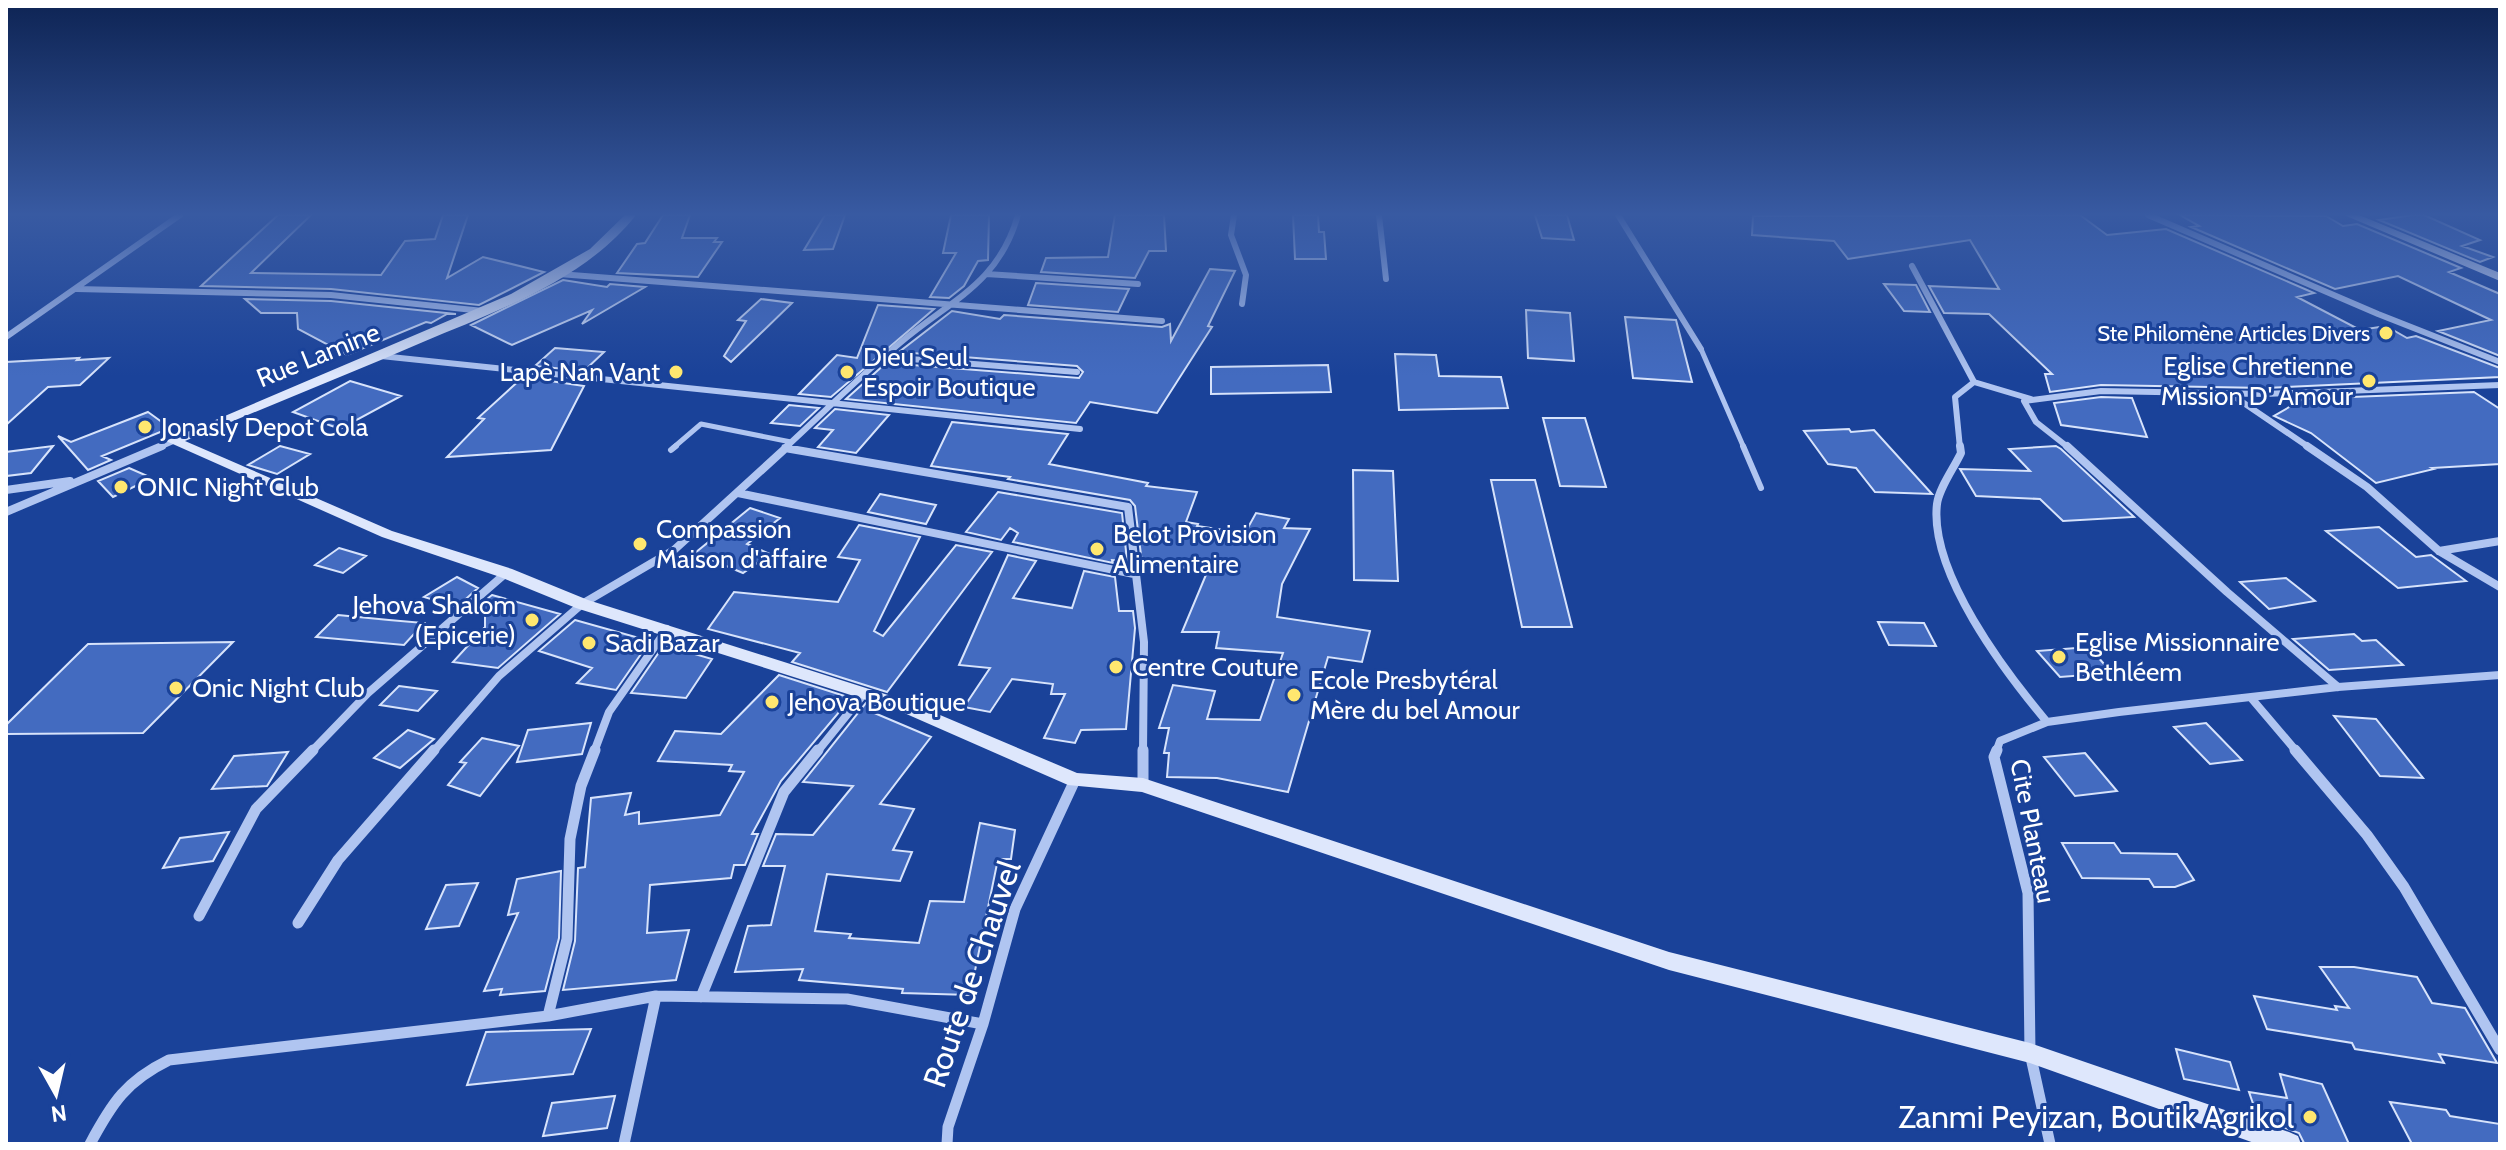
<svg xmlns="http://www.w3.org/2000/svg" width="2506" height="1150" viewBox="0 0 2506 1150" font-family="Cabin,sans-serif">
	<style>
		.building { fill: #436bc0; stroke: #d7e3fb; stroke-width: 2 }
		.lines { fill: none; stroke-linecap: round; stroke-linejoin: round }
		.lane-far1 { stroke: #b0c5f1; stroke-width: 5 }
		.lane { stroke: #b0c5f1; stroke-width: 6 }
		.street-far2 { stroke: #b0c5f1; stroke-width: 6 }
		.street-far1 { stroke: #b0c5f1; stroke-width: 8 }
		.street { stroke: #b0c5f1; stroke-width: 11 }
		.secondary { fill: #dee7fc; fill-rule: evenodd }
		.poi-dot { fill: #ffe76f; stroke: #1a4299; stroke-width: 3 }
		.labels { text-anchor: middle; stroke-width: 6; stroke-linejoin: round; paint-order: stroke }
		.far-poi-label { font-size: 22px; fill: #fff; stroke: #1a4299; text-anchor: end }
		.street-label { font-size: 26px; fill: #fff; stroke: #1a4299 }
		.poi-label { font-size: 26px; fill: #fff; stroke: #1a4299; text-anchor: start }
		.near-street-label { font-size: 32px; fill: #fff; stroke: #1a4299 }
		.near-poi-label { font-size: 32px; fill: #fff; stroke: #1a4299; text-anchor: end }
	</style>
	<rect width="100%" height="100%" fill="#1a4299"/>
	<path class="building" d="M278,215H311L251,273L381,275L405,241L435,239L443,215H468L447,278L483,257L544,272L479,305L331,289L201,286Z
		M663,215H690L682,238H717L714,242H722L698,277L617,273L637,244L645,243Z
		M825,215H845L833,249L804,250Z
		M951,215H989L988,260L978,261L964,286L949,298L930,297L956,253H943Z
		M1115,215H1164L1166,251H1149L1135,278L1041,272L1046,258L1108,257Z
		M1293,215H1318L1319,232H1324L1326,259H1295Z
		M1535,215H1567L1574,240L1542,238Z
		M2080,215L2107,235L2166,229L2314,293L2297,297L2360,330L2386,326L2407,338L2416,336L2500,368V377L2265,388L2101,385L2050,392L2045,374H2052L1989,314L1944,313L1929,286L1999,289L1970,240L1848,259L1834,241L1752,235L1753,216Z
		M2180,215L2326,216L2343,226L2357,224L2461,268L2449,272L2500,294V356L2438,331L2491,320L2398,276L2335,289L2191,227L2199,226Z
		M2413,215H2424L2480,240L2462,246L2493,257L2480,262L2379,220Z
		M1210,269L1235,271L1208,326L1212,327L1157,413L1090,402L1076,423L846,399L886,363L1079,378L1083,372L1077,366L899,352L952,311L1000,319L1004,315L1162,327L1170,324L1171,341Z
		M563,280L607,287L610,284L645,287L582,324L592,310L512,345L471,325Z
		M1036,283L1129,289L1118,312L1028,305Z
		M1884,284L1916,285L1930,312L1904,311Z
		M245,299L331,301L456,314H447L431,323L426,322L347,355L298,329L297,313H261Z
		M761,299L792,303L731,362L724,356L746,321L738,320Z
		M878,305L934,309L831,397L799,394L837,355L857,358Z
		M1526,310L1570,313L1574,361L1528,358Z
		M1625,317L1676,320L1692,382L1633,378Z
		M555,348L604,352L584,371L535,366Z
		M1395,354L1436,355L1439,376L1501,377L1508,408L1399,410Z
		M79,358L77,360L109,358L80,385L48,387L6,425V362Z
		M1328,365L1331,392L1211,394V367Z
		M523,377L584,386L551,450L447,457L484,419L478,418Z
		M350,381L401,396L340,429L293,412Z
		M2474,392L2500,409V464L2432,468L2434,469L2376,483L2311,433L2274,416L2303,399Z
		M2101,397L2132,398L2147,437L2061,425L2054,403Z
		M789,405L819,408L800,426L771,423Z
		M835,409L889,415L856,453L818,447L833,430L815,428Z
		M148,412L170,428L102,456L111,460L88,470L58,436L71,442Z
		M1543,418H1585L1606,487L1560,486Z
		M952,422L1068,434L1049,464L1148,483L1146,486L1197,492L1186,522L1198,524L1197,526L1245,533L1256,513L1289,519L1284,528L1310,529L1282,584L1277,617L1370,631L1362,662L1328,657L1288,792L1217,778L1167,777L1169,753H1164L1169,728H1159L1173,685L1215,691L1207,719L1260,720L1283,653L1216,648L1219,632H1182L1208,570L1142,563L1135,506L1130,500L1008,479L1010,477L931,466Z
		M1849,429L1851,432L1874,430L1932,494L1875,492L1856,468L1828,464L1804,431Z
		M53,446L31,473L6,476V452Z
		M280,446L310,454L277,474L248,465Z
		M2056,446L2061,449L2134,517L2063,521L2040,499L1976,496L1960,469L2030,471L2009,449Z
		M129,468L152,478L113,497L98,481Z
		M1353,470L1393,471L1398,581L1354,580Z
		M1491,480H1535L1572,627H1522Z
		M998,492L1122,513L1127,561L1112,560L1113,563L1013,542L1018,533L1010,528L1001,540L966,532Z
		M880,494L936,505L926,524L868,512Z
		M750,508L780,518L747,544L770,554L743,573L695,553Z
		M859,525L920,537L874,631L883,636L956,545L992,552L887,692L792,662L800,653L708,629L734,592L838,602L860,560L838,557Z
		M2379,527L2416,557L2431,555L2466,581L2398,588L2326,531Z
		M339,548L366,556L343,573L315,565Z
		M1008,555L1036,561L1013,598L1072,608L1084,571L1115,577L1119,611H1133L1135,628L1126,729L1081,730L1075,743L1044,738L1065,694H1051L1053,684L1012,679L990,712L964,707L990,668L959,665Z
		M457,577L478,588L457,607L424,597Z
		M2286,578L2315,601L2269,609L2240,582Z
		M492,595L560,614L498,668L453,662L485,627V615L472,611Z
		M338,615L389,620L424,623L404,645L316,637Z
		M575,620L650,641L616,690L577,683L592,668L539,651Z
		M1878,622L1924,623L1936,646L1889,645Z
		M2354,634L2362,641L2376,640L2403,665L2329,670L2293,639Z
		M233,642L143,733L6,734V725L88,644Z
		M664,645L712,659L686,698L631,693Z
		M2089,647L2112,673L2060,677L2037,651Z
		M779,675L851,698L781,781L752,834H758L745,865H734L731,878L650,885L647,933L689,930L676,980L563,990L575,941L578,868L585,867L591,798L631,793L625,815L639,812V824L720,815L744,772L729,771L732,765L658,761L675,731L721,734Z
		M399,686L437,691L418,711L380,705Z
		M866,703L876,706L872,712L931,737L880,804L914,809L893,850L912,852L900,881L827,874L815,931L851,934L849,938L919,943L930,901L964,902L980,823L1015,830L1011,859H998L970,995L902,993L903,989L799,980L803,969L735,972L748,926L771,925L785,866H763L776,834L813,835L853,786L803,782Z
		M2334,716L2376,719L2423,778L2380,776Z
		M591,723L582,754L517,762L528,730Z
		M2206,723L2242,760L2210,764L2174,727Z
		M408,730L434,739L400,768L374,758Z
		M482,738L519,746L480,796L448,785L466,763L460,762Z
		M288,752L267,786L212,789L234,756Z
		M2085,753L2117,791L2075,796L2044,757Z
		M229,832L213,861L163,868L180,838Z
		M2062,843H2114L2121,853L2177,854L2194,880L2175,887H2154L2149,879L2082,878Z
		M561,871L559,938L545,991L500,995L502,989L484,991L518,913L508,915L517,879Z
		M478,883L459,926L426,929L446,885Z
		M2320,967H2354L2417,977L2432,1003L2465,1008L2497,1063L2439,1054L2444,1063L2355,1049L2352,1043L2267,1029L2254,996L2337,1010L2335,1006L2349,1008Z
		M591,1029L573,1074L467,1085L486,1032Z
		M2176,1049L2230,1062L2239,1090L2184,1079Z
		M2280,1074L2322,1084L2349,1144L2304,1143L2299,1133L2258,1118L2249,1092L2287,1098Z
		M615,1096L607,1128L543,1136L552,1103Z
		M2390,1102L2446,1110L2450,1116L2500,1124V1144H2412Z"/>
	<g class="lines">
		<path class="lane-far1" d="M1701,349L1744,448
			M673,448L701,424L791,442"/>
		<path class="lane" d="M1743,446L1761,488
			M671,450L676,446"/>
		<path class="street-far2" d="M1234,215L1231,235L1246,275L1242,304
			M1379,215L1386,279
			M1618,215L1701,349
			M2148,215L2378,314L2500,362
			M1912,266L1974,382L1955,397L1960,448
			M559,274L1162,321
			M986,274L1138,284
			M77,289L331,295L483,311
			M6,337L180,215
			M381,356L1080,429
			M885,357L1077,372
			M1974,382L2031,399
			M2232,395L2310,448
			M157,448L173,441
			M785,448C823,413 860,376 900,343C950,300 998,285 1018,215
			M2069,448L2036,422L2024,401L2101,391L2265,394L2500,385"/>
		<path class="street-far1" d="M1960,446L1961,453C1954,468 1939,488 1937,504C1929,572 2005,672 2047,722
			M2067,446L2227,592L2338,687
			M2307,446L2367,487L2439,551L2500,587
			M785,448L1128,507L1144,642L1143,752
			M6,490L70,481
			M738,493L1134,574
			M6,512L162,446
			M2439,551L2500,541
			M2252,699L2297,752
			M311,752L368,693L506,573
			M433,752L499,676L582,604L674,550L788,446
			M594,752L609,712L667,629
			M817,752L863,695
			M1996,752L2000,741L2047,722L2119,712L2338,687L2500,675"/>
		<path class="street" d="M1997,750L1994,757L2028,893L2030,1053L2050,1144
			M2295,750L2367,835L2404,887L2500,1050
			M1143,785V750
			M199,916L256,809L313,750
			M298,923L338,860L434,750
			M701,997L784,792L818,750
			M548,1016L567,939L570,839L581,786L595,750
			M90,1144C112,1103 126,1081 169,1060L548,1016L656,996L847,999L983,1024
			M624,1144L656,996
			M947,1144L948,1127L983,1024L1015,909L1075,780"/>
		<path class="secondary" d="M625,215H636C585,280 497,311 423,342C344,376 264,408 185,441L392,531L512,569L588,600L907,701L1077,773L1143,778L1669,952L2030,1043L2289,1132L2298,1136L2301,1144H2257L2030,1063L1669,970L1142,792L1068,785L895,709L576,608L500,577L382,537L166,441L511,294L590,249Z
			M2344,215H2359L2500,273V281Z"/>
	</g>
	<linearGradient id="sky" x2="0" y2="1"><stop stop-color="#0e2454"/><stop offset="0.57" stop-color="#385aa2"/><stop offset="1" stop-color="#385aa2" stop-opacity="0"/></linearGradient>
	<rect width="2506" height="376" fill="url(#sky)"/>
	<g class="poi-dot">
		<circle cx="2386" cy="333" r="8"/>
		<circle cx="676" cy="372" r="8"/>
		<circle cx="847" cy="372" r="8"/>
		<circle cx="2369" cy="381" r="8"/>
		<circle cx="145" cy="427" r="8"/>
		<circle cx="121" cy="487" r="8"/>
		<circle cx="640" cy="544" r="8"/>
		<circle cx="1097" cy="549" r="8"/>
		<circle cx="532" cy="620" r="8"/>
		<circle cx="589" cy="643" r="8"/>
		<circle cx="2059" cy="657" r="8"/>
		<circle cx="1116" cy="667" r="8"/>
		<circle cx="176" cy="688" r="8"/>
		<circle cx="1294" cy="695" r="8"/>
		<circle cx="772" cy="702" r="8"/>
		<circle cx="2310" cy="1117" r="8"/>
	</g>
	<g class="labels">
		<g class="far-poi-label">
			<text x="2370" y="341">Ste Philomène Articles Divers</text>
		</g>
		<g class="street-label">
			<text transform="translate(318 355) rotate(-22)" y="9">Rue Lamine</text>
			<text transform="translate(2033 831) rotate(79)" y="9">Cite Planteau</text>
		</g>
		<g class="poi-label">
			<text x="863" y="366">Dieu Seul<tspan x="863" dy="30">Espoir Boutique</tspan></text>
			<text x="2353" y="375" text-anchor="end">Eglise Chretienne<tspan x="2353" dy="30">Mission D' Amour</tspan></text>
			<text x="660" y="381" text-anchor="end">Lapè Nan Vant</text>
			<text x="161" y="436">Jonasly Depot Cola</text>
			<text x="137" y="496">ONIC Night Club</text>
			<text x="656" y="538">Compassion<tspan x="656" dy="30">Maison d'affaire</tspan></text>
			<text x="1113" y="543">Belot Provision<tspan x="1113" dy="30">Alimentaire</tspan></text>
			<text x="516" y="614" text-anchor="end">Jehova Shalom<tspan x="516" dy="30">(Epicerie)</tspan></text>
			<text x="2075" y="651">Eglise Missionnaire<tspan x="2075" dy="30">Bethléem</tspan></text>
			<text x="605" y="652">Sadi Bazar</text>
			<text x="1132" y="676">Centre Couture</text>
			<text x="1310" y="689">Ecole Presbytéral<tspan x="1310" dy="30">Mère du bel Amour</tspan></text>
			<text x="192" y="697">Onic Night Club</text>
			<text x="788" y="711">Jehova Boutique</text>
		</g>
		<g class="near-street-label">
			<text transform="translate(972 974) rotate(-71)" y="11">Route de Chauvel</text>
		</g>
		<g class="near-poi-label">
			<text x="2294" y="1128">Zanmi Peyizan, Boutik Agrikol</text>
		</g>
	</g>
	<rect width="2506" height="1150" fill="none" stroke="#ffffff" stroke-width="16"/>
	<g transform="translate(56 1094) rotate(172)" stroke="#1a4299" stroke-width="6" paint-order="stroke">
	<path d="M0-6L14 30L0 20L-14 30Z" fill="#ffffff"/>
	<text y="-12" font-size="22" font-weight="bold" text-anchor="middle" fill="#ffffff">N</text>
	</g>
</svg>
